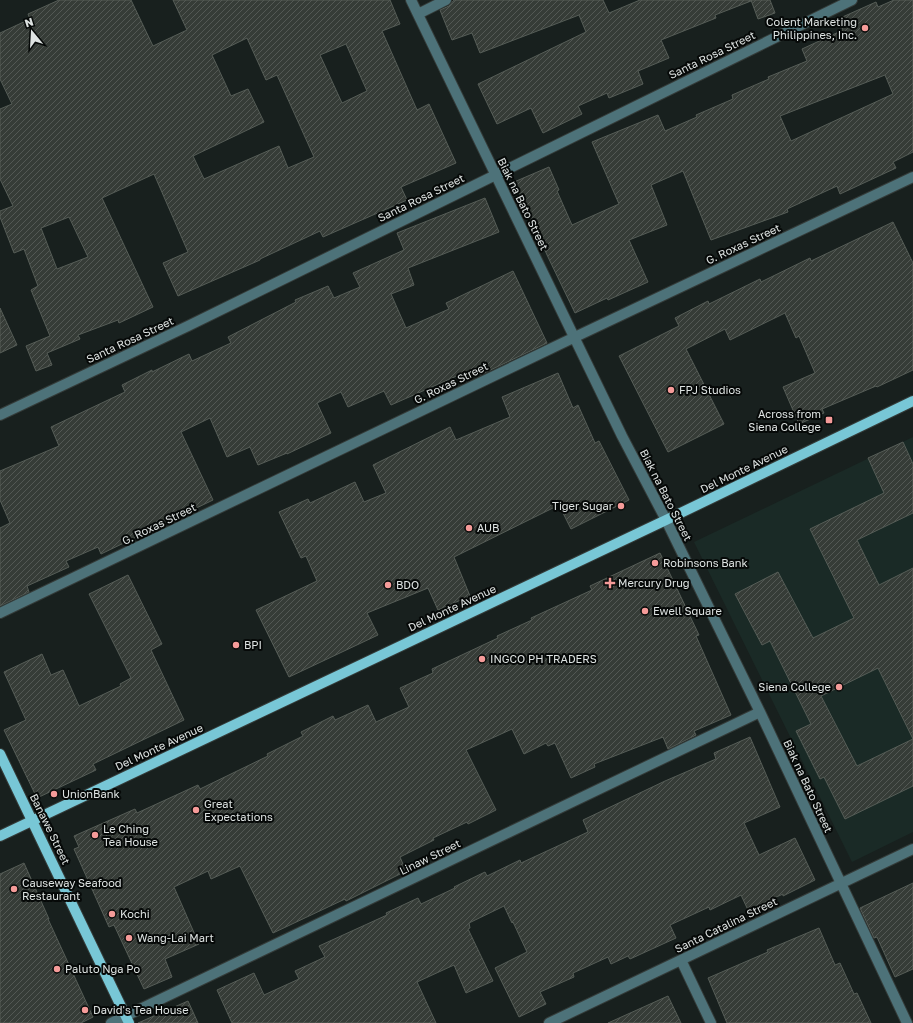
<svg xmlns="http://www.w3.org/2000/svg" width="913" height="1023" viewBox="0 0 913 1023" font-family="'Golos Text',sans-serif">
	<style>
		.built { fill: #1a2a26 }
		.building { fill: url(#building-hatch); stroke: #565d57; fill-rule: evenodd }
		.lines { fill: none; stroke-linecap: round; stroke-linejoin: round }
		.minor-casing { stroke: #343b39; stroke-width: 12 }
		.major-casing { stroke: #343b39; stroke-width: 12 }
		.minor { stroke: #4d7279; stroke-width: 10 }
		.major { stroke: #78c7d6; stroke-width: 10 }
		.poi-dot { fill: #f59b99; stroke: #060908; stroke-width: 1.5 }
		.labels { text-anchor: middle; stroke-width: 4; stroke-linejoin: round; paint-order: stroke }
		.poi-label { font-size: 11px; fill: #dee3e2; stroke: #060908; text-anchor: start }
		.street-label { font-size: 11px; fill: #dee3e2; stroke: #060908 }
	</style>
	<defs>
		<pattern id="building-hatch" width="6" height="6" patternUnits="userSpaceOnUse"><rect width="6" height="6" fill="#363c37"/><path d="M-1 1l2-2M0 6l6-6M5 7l2-2" fill="none" stroke="#535854"/></pattern>
	</defs>
	<rect width="100%" height="100%" fill="#18201e"/>
	<path class="built" d="M913,437V832L852,862L694,542Z"/>
	<path class="building" d="M59,0H131L153,46L187,30L173,0H390L400,24L382,31L417,110L429,104L456,163L401,187L407,200L323,237L320,231L260,259V260L178,296L163,263L188,252L154,174L102,198L153,307L119,323L118,320L78,335L80,339L47,353L52,365L36,371L26,346L50,336L31,290L38,286L24,249L14,253L0,217V211L13,206L0,179V109L12,104L0,79V33L30,19L28,14ZM247,38L266,80L277,75L314,157L288,168L279,146L204,179L193,156L264,122L248,89L231,96L212,55ZM346,44L367,91L342,103L320,55ZM69,217L88,257L57,269L41,228Z
		M454,0H603L609,13L640,0H770L775,13L758,19L751,0V1L715,15L716,18L661,40L669,58L638,71L643,84L609,98L607,93L578,106L582,114L543,133L531,108L497,124L478,84L586,32L579,15L480,53L472,33L452,40L440,10L449,6Z
		M894,0H913V152L893,162L896,168L840,194L837,186L787,209L788,212L711,240L683,171L651,185L667,225L629,240L648,282L608,300L607,298L575,313L548,257L514,182L549,167L559,190L557,191L572,225L619,204L592,142L658,115L665,131L697,117L696,115L733,99L732,95L769,79L768,77L807,61L802,49L843,30L838,19L876,2L878,7ZM885,75L893,94L791,141L780,116Z
		M485,198L499,232L408,268L414,285L391,294L406,328L449,309L446,303L513,271L547,343L480,375L477,367L391,405L384,391L348,407L341,392L317,403L331,433L287,454V453L258,465L250,447L227,457L210,418L181,432L213,500L101,554L98,547L66,561L69,567L27,586L29,592L0,606V528L10,523L0,500V471L59,446L51,427L125,392L122,385L152,370V372L189,354L192,361L231,343L228,337L296,302L295,300L328,286L334,298L360,287L353,273L404,250L397,233Z
		M893,222L913,263V370L877,387L876,386L822,409L824,413L799,424L783,387L815,373L799,336L796,338L785,313L730,340L725,329L686,349L724,424L668,452L619,356L679,326L675,318L708,301L709,304L760,279L761,282L810,258L811,261Z
		M0,308L17,345L0,353Z
		M558,373L573,408L578,405L595,443L599,441L629,500L571,529L559,505L454,557L470,596L438,610L428,588L367,613L378,635L289,677L256,610L317,581L306,556L301,558L279,512L308,499L310,503L355,482L364,502L386,493L373,465L450,427L456,440L510,417L502,397Z
		M903,442L913,464V513L857,540L879,585L913,568V786L845,819L824,777L820,779L796,731L811,724L770,641L762,645L735,594L778,572L813,638L854,618L810,529L884,493L868,458ZM878,668L913,739L857,766L821,696Z
		M660,553L699,635L696,636L731,715L694,731L696,735L668,749L663,737L594,764L595,767L571,778L555,743L548,746L546,743L524,754L512,729L466,750L496,810L468,824L467,822L433,838L434,840L400,857L406,871L346,901L345,899L273,933L240,866L211,879L208,871L174,887L199,944L165,959L172,977L144,989L114,925L109,927L74,849L79,847L74,836L135,809L137,813L198,785L200,789L268,756L267,754L303,736L301,732L333,716L335,720L368,705L376,722L409,707L400,688L433,673L432,669L498,638L497,636L532,620L531,618L592,590L590,586Z
		M128,575L162,644L151,650L184,720L93,764L96,770L37,798L4,730L26,720L4,672L42,654L51,675L63,670L79,706L121,686L120,684L131,678L89,594Z
		M750,737L780,807L744,823L759,855L795,838L815,880L783,896V894L748,910L741,895L710,910L709,907L670,925L676,938L630,959L628,956L611,964L608,957L573,973L574,977L540,992L546,1004L519,1017L495,968L527,952L513,922L512,923L504,906L469,923L470,928L468,929L493,981L466,993L454,965L417,982L436,1023H232L217,990L254,973L264,995L299,979L295,971L325,957L319,946L387,915L386,913L418,898L421,904L455,888L454,887L485,872L487,876L520,860L521,863L588,832L583,820L665,781L716,759L714,753Z
		M24,863L49,919H48L93,1017L81,1023H0V874Z
		M913,883V969L895,977L877,937L874,938L860,908Z
		M819,928L835,965L840,963L854,994L857,993L871,1023H727L708,978L768,952L767,950Z
		M668,996L681,1023H608Z
		M188,1001L198,1023H138Z"/>
	<g class="lines">
		<defs>
			<path id="minor" d="M411,0L622,436L666,520L760,712L907,1023
				M418,14L446,0
				M0,415L188,326L852,0
				M0,613L575,337L913,177
				M681,960L711,1023
				M111,1023L760,712
				M549,1023L913,849"/>
			<path id="major" d="M0,754L129,1023
				M0,836L666,520L913,401"/>
		</defs>
		<use href="#minor" class="minor-casing"/>
		<use href="#major" class="major-casing"/>
		<use href="#minor" class="minor"/>
		<use href="#major" class="major"/>
	</g>
	<g class="poi-dot">
		<circle cx="865" cy="28" r="4"/>
		<circle cx="671" cy="390" r="4"/>
		<rect x="825" y="416" width="8" height="8" rx="2"/>
		<circle cx="621" cy="506" r="4"/>
		<circle cx="469" cy="528" r="4"/>
		<circle cx="655" cy="563" r="4"/>
		<path d="M608 577h4v4h4v4h-4v4h-4v-4h-4v-4h4z"/>
		<circle cx="388" cy="585" r="4"/>
		<circle cx="645" cy="611" r="4"/>
		<circle cx="236" cy="645" r="4"/>
		<circle cx="482" cy="659" r="4"/>
		<circle cx="839" cy="687" r="4"/>
		<circle cx="54" cy="794" r="4"/>
		<circle cx="196" cy="810" r="4"/>
		<circle cx="95" cy="835" r="4"/>
		<circle cx="14" cy="889" r="4"/>
		<circle cx="112" cy="914" r="4"/>
		<circle cx="129" cy="938" r="4"/>
		<circle cx="57" cy="969" r="4"/>
		<circle cx="85" cy="1010" r="4"/>
	</g>
	<g class="labels">
		<g class="poi-label">
			<text x="857" y="26" text-anchor="end">Colent Marketing<tspan x="857" dy="13">Philippines, Inc.</tspan></text>
			<text x="679" y="394">FPJ Studios</text>
			<text x="821" y="418" text-anchor="end">Across from<tspan x="821" dy="13">Siena College</tspan></text>
			<text x="613" y="510" text-anchor="end">Tiger Sugar</text>
			<text x="477" y="532">AUB</text>
			<text x="663" y="567">Robinsons Bank</text>
			<text x="618" y="587">Mercury Drug</text>
			<text x="396" y="589">BDO</text>
			<text x="653" y="615">Ewell Square</text>
			<text x="244" y="649">BPI</text>
			<text x="490" y="663">INGCO PH TRADERS</text>
			<text x="831" y="691" text-anchor="end">Siena College</text>
			<text x="62" y="798">UnionBank</text>
			<text x="204" y="808">Great<tspan x="204" dy="13">Expectations</tspan></text>
			<text x="103" y="833">Le Ching<tspan x="103" dy="13">Tea House</tspan></text>
			<text x="22" y="887">Causeway Seafood<tspan x="22" dy="13">Restaurant</tspan></text>
			<text x="120" y="918">Kochi</text>
			<text x="137" y="942">Wang-Lai Mart</text>
			<text x="65" y="973">Paluto Nga Po</text>
			<text x="93" y="1014">David's Tea House</text>
		</g>
		<g class="street-label">
			<text transform="translate(712 55) rotate(-26)" y="4">Santa Rosa Street</text>
			<text transform="translate(421 198) rotate(-26)" y="4">Santa Rosa Street</text>
			<text transform="translate(523 204) rotate(64)" y="4">Biak na Bato Street</text>
			<text transform="translate(743 244) rotate(-25)" y="4">G. Roxas Street</text>
			<text transform="translate(130 340) rotate(-25)" y="4">Santa Rosa Street</text>
			<text transform="translate(451 383) rotate(-26)" y="4">G. Roxas Street</text>
			<text transform="translate(744 469) rotate(-26)" y="4">Del Monte Avenue</text>
			<text transform="translate(666 495) rotate(63)" y="4">Biak na Bato Street</text>
			<text transform="translate(159 524) rotate(-26)" y="4">G. Roxas Street</text>
			<text transform="translate(452 608) rotate(-25)" y="4">Del Monte Avenue</text>
			<text transform="translate(159 747) rotate(-25)" y="4">Del Monte Avenue</text>
			<text transform="translate(808 786) rotate(65)" y="4">Biak na Bato Street</text>
			<text transform="translate(50 829) rotate(64)" y="4">Banawe Street</text>
			<text transform="translate(430 857) rotate(-26)" y="4">Linaw Street</text>
			<text transform="translate(726 925) rotate(-26)" y="4">Santa Catalina Street</text>
		</g>
	</g>
	<g transform="translate(32 32) rotate(342)" stroke="#060908" stroke-width="3" paint-order="stroke">
	<path d="M0-3L7 15L0 10L-7 15Z" fill="#dee3e2"/>
	<text y="-6" font-size="11" font-weight="bold" text-anchor="middle" fill="#dee3e2">N</text>
	</g>
</svg>
